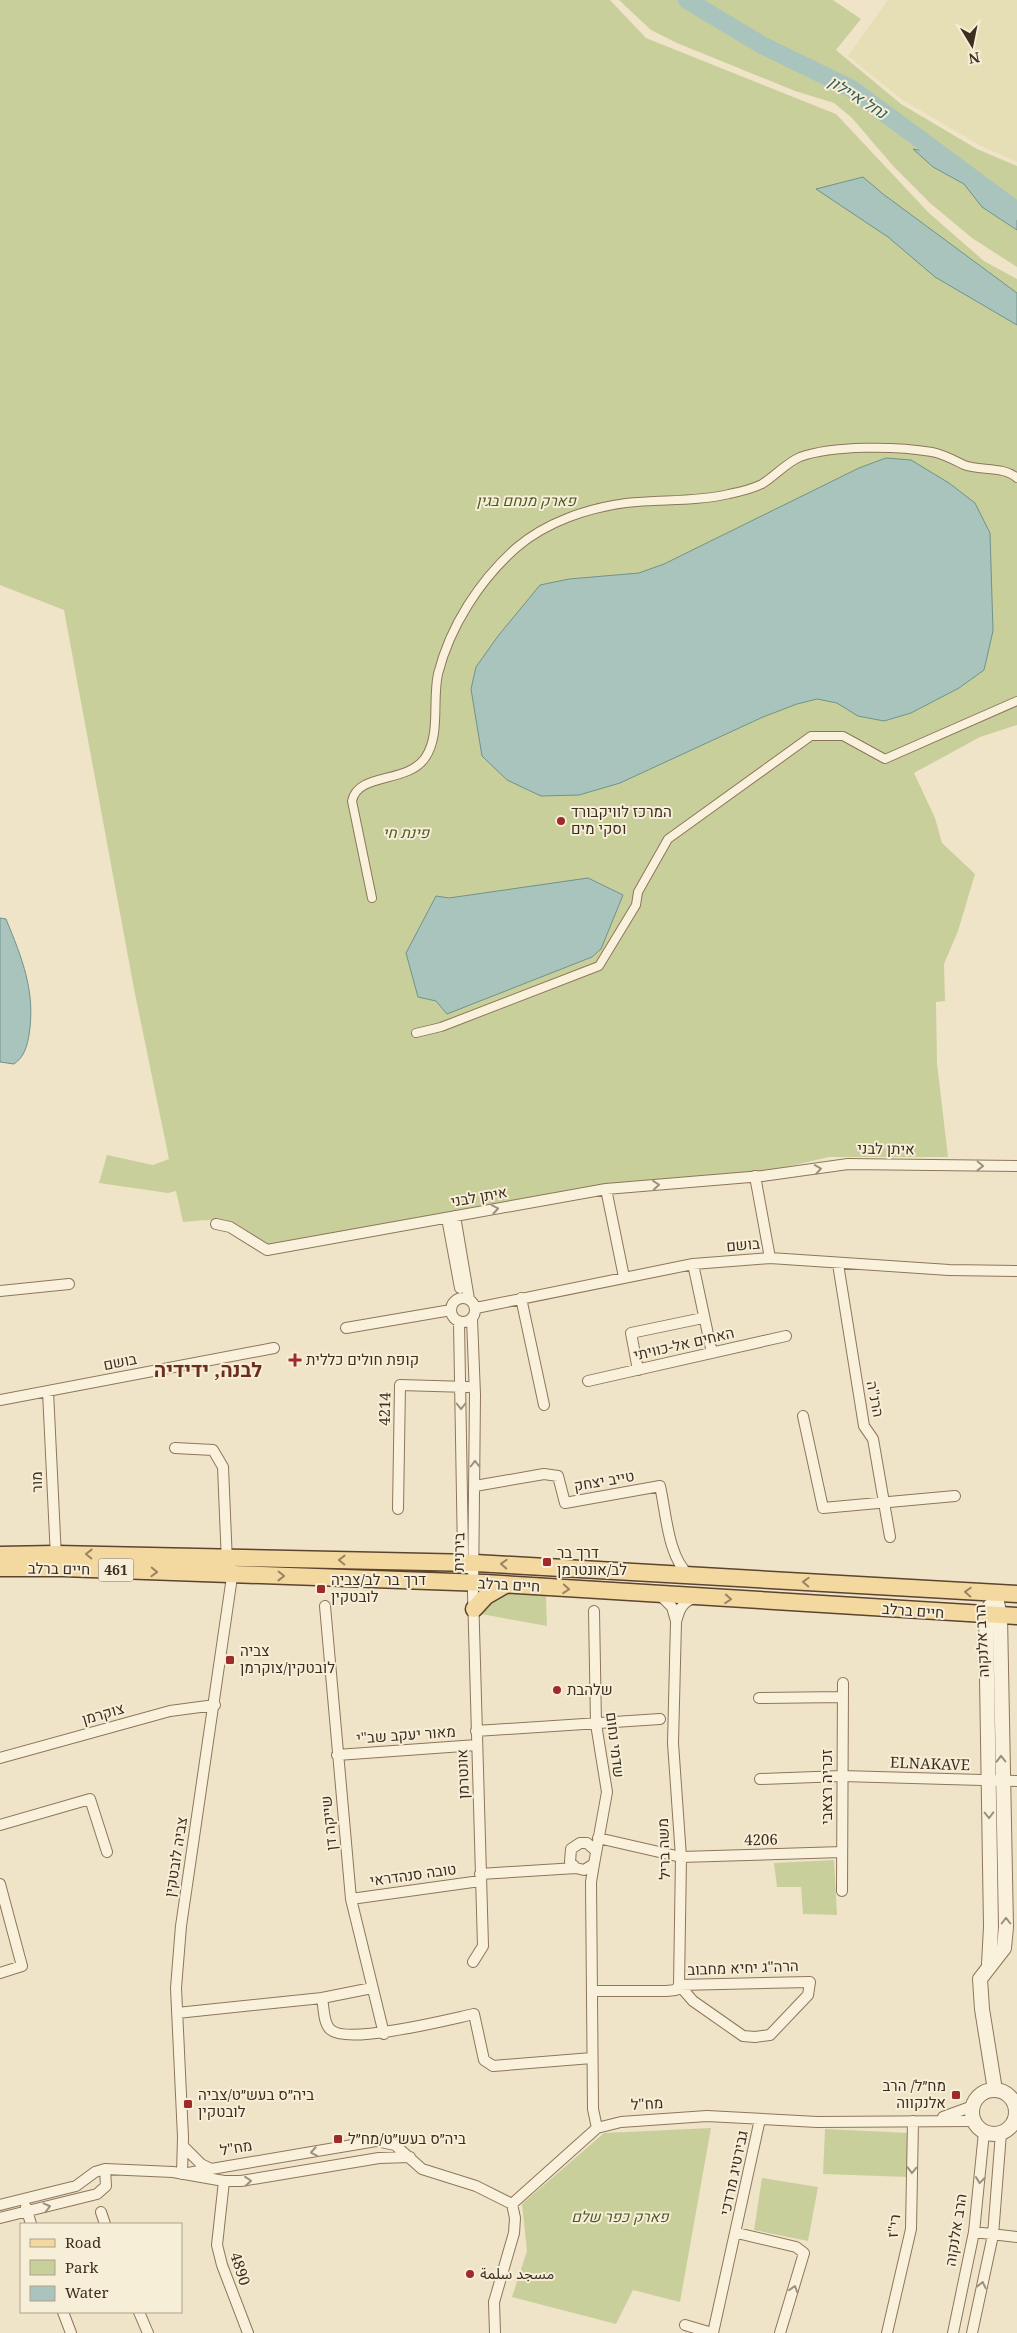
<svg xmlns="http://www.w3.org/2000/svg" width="1017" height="2333" viewBox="0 0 1017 2333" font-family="'Noto Serif','Noto Sans Arabic',Heebo,serif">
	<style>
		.farmland { fill: #e6deb5 }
		.green { fill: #c9cf9b }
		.water { fill: #a9c4bc; stroke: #6f938a }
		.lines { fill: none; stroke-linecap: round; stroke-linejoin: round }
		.river { stroke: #a9c4bc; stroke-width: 18 }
		.pedestrian-casing { stroke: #8d765c; stroke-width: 10 }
		.minor-casing { stroke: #8d765c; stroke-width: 12 }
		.tertiary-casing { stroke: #8d765c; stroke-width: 16 }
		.primary-casing { stroke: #5b4430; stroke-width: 19 }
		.pedestrian { stroke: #faf1dc; stroke-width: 8 }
		.minor { stroke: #faf1dc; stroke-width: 10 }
		.tertiary { stroke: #faf1dc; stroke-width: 14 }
		.primary { stroke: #f3d9a0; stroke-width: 16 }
		.oneway { stroke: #9c907e }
		.oneway2 { stroke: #988460 }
		.poi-dot { fill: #9e2a2b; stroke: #f7eed8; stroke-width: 2 }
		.labels { text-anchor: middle; stroke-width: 4; stroke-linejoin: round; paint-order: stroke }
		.shield { fill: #f7eed8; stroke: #756857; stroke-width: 1 }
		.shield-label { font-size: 14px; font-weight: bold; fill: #3d2e20 }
		.park-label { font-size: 15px; font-style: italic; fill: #4d5a26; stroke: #f7eed8 }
		.poi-label { font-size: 15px; fill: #3d2e20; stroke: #f7eed8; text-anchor: start }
		.street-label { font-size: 15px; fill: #3d2e20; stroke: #f7eed8 }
		.water-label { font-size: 16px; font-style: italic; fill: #2f5d5a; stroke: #f7eed8 }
		.district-label { font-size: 20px; font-weight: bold; fill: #6b2e1e; stroke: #f7eed8 }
	</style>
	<rect width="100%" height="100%" fill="#f0e4c8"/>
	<path class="farmland" d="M888,0H1017V162L979,145L903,100L848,56Z"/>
	<path class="green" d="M0,0H610L646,38L836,114L929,213L984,261L1017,279V725L980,737L914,773L935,818L942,843L975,874L958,931L944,964L945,1001L936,1002L937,1063L948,1157H829L755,1174L607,1185L267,1246C233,1217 226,1218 183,1222L176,1191L168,1193L99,1183L107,1155L153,1165L169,1159L134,989L64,610L0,585Z
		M619,0H833L861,19L836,50L901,104L977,149L1017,166V267L972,238L930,203L894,167L852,118L834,103L795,91L677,43L651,30Z
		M510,1593L546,1596L547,1626L481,1614L486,1603Z
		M834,1860L837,1915L803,1914L801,1887H777L774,1863Z
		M711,2128L680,2302L633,2290L616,2324L512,2297L527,2251L522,2204L604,2133Z
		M825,2129L910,2133L908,2177L823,2174Z
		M762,2178L818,2187L808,2241L754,2230Z"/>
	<path class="water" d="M913,149L931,152L991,201L1017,217V230L982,207L964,184L933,167Z
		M863,177L883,194L1017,293V325L935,277L888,237L816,189Z
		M886,458L911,460L949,483L975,503L990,533L993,631L984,670L959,688L911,713L884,721L858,716L837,703L817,699L797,704L763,717L620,783L579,795L541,796L507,780L482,756L471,689L476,667L498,636L540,585L569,579L639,573L664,564L859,468Z
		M588,878L623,895L601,949L592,957L447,1014L436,1001L418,997L406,953L436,896L449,898Z
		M0,918L6,919C22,958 36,992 29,1035C27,1047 24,1057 14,1064L0,1062Z"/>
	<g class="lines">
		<path class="river" d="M687,0L762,45L852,89L1017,211"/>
		<defs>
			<path id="pedestrian" d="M372,898L352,801C358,772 407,784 425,758C441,735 432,700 438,674C450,626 480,580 516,548C546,522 588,508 626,503C661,499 695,502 729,494C739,492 752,489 762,484C775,476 786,463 800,457C833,445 897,446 932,452C943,454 954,460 964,465C980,471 1004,466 1017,478
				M416,1033L441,1027L599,966L636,905L638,892L668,839L811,736H843L885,759L1017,701"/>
			<path id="minor" d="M755,1176L770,1258
				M606,1189L624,1277
				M455,1216L469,1299
				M447,1218L460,1288
				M216,1224L230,1227L267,1250L606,1189L762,1176L848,1164L1017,1166
				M693,1264L712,1353
				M838,1264L864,1426L873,1439L890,1537
				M0,1291L69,1284
				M451 1310a12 12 0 1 1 24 0a12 12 0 1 1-24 0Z
				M521,1298L544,1405
				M476,1308L693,1264L770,1258L949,1270L1017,1271
				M472,1319L475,1395L473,1593L483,1946L473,1962
				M459,1322L463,1555L467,1568
				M346,1328L451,1310
				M638,1370L631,1333L703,1318
				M588,1381L786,1336
				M48,1391L56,1558
				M0,1400L274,1348
				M803,1416L823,1508L955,1496
				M175,1448L213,1450L223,1467L227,1563
				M475,1486L544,1474L558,1476L565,1503L660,1486C666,1512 668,1558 689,1575
				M398,1509L400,1385L468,1387
				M660,1595L672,1607L676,1621
				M325,1606L351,1899L384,2034
				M594,1611L596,1724L607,1792L594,1864L584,1870L576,1868L570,1862L571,1849L580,1843H587L596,1851
				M759,1698L843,1697
				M476,1731L660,1719
				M337,1755L477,1745
				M0,1758L170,1711L215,1705
				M760,1779L842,1776L1017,1781
				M0,1825L90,1799L107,1852
				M598,1838L681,1857L842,1852
				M594,1864L591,1882L593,2109L597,2128
				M480,1874L576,1868
				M0,1884L22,1966L0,1973
				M842,1891L843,1683
				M351,1899L480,1881
				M810,1982L808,1995L770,2035L755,2037L743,2036L693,2001L679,1985Z
				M592,1991H666L676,1990L679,1985L681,1857L673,1743L676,1622C679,1610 682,1602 694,1598
				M322,1998C324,2007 323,2024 331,2030C349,2045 450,2019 474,2014L484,2060L493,2066L592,2058
				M177,2013L322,1998L372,1988
				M943,2117L973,2106
				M183,2146L201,2164L211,2169
				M182,2174L376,2141L395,2145L422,2169L476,2186L512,2204L597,2128L621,2122L707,2116L817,2122L974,2121
				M182,2174L183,2137L176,1988L181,1926L233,1570
				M224,2181L217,2245L222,2265L248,2333
				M0,2205L76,2186L95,2172L105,2169L173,2172L224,2181H241L379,2158L410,2157
				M26,2207L31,2224
				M101,2212L105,2224
				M0,2218L97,2194L106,2186L105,2169
				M974,2232L1017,2237
				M737,2233L796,2247L804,2253L780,2333
				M63,2312L71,2333
				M139,2312L148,2333
				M685,2325L712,2333
				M495,2333L494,2302L514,2233L515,2218L512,2204
				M713,2333L760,2119
				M887,2333L911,2229L913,2121
				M953,2333L974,2232L984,2132
				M972,2333L993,2235L1001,2133"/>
			<path id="tertiary" d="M995,1593L1000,1616L1006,1927L1004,1948L980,1979L982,2009L995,2090
				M989,1964L991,1927L986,1615L990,1606
				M972 2112a22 22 0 1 1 44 0a22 22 0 1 1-44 0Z"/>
			<path id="primary" d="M0,1555L56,1554L475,1563L1017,1594
				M0,1568H63L484,1583L1017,1616
				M474,1609L486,1596L505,1585"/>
		</defs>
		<use href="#pedestrian" class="pedestrian-casing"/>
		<use href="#minor" class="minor-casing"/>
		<use href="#tertiary" class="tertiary-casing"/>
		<use href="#primary" class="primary-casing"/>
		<use href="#pedestrian" class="pedestrian"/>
		<use href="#minor" class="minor"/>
		<use href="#tertiary" class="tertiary"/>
		<use href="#primary" class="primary"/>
	</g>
	<defs><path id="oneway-chevron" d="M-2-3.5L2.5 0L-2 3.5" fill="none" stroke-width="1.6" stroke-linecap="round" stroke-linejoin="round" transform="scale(1.25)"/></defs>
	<g class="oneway">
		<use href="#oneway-chevron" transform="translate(980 1166) rotate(1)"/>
		<use href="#oneway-chevron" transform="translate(818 1169) rotate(-9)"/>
		<use href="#oneway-chevron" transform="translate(656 1185) rotate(-5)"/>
		<use href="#oneway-chevron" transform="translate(495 1209) rotate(-10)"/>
		<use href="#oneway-chevron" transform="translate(461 1406) rotate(90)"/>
		<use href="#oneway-chevron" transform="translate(475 1464) rotate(-90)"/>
		<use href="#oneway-chevron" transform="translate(1001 1759) rotate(-91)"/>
		<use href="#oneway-chevron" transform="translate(989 1815) rotate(89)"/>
		<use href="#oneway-chevron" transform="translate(1006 1921) rotate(-90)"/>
		<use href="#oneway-chevron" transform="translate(314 2152) rotate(170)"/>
		<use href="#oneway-chevron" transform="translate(912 2170) rotate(91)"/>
		<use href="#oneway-chevron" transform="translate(980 2180) rotate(96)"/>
		<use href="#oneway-chevron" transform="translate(248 2181) rotate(-5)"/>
		<use href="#oneway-chevron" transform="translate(47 2207) rotate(-14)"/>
		<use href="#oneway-chevron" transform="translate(982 2285) rotate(-78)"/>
		<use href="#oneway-chevron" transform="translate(794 2289) rotate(-73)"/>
	</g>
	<g class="oneway2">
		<use href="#oneway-chevron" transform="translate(89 1554) rotate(-179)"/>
		<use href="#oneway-chevron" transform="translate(342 1560) rotate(-179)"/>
		<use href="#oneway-chevron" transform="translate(504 1564) rotate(-177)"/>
		<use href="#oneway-chevron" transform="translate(154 1572) rotate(2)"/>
		<use href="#oneway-chevron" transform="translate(281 1576) rotate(1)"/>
		<use href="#oneway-chevron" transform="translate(806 1582) rotate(-177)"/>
		<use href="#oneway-chevron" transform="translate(566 1589) rotate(4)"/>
		<use href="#oneway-chevron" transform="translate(968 1592) rotate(-177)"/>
		<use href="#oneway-chevron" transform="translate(728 1599) rotate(4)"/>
	</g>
	<g class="poi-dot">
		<circle cx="561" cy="821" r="5"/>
		<path d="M292.5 1352.5h5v5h5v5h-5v5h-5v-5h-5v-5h5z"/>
		<rect x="542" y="1557" width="10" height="10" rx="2.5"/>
		<rect x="316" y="1584" width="10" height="10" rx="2.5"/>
		<rect x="225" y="1655" width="10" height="10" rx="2.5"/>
		<circle cx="557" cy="1690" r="5"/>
		<rect x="951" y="2090" width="10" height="10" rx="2.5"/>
		<rect x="183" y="2099" width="10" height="10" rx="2.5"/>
		<rect x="333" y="2134" width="10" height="10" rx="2.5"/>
		<circle cx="470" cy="2274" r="5"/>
	</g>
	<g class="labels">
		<rect class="shield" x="98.5" y="1558.5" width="35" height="23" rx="4"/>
		<g class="shield-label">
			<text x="116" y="1575">461</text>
		</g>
		<g class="park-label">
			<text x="526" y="506">פארק מנחם בגין</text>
			<text x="406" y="838">פינת חי</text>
			<text x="620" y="2222">פארק כפר שלם</text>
		</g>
		<g class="poi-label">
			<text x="571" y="817">המרכז לוויקבורד<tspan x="571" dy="17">וסקי מים</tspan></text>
			<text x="306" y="1365">קופת חולים כללית</text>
			<text x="557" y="1558">דרך בר<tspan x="557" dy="17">לב/אונטרמן</tspan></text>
			<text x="331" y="1585">דרך בר לב/צביה<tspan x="331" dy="17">לובטקין</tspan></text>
			<text x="240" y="1656">צביה<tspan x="240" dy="17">לובטקין/צוקרמן</tspan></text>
			<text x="567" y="1695">שלהבת</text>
			<text x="946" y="2091" text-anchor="end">מח״ל/ הרב<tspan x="946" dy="17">אלנקווה</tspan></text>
			<text x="198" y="2100">ביה״ס בעש״ט/צביה<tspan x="198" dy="17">לובטקין</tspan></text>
			<text x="348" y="2144">ביה״ס בעש״ט/מח״ל</text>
			<text x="480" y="2279">مسجد سلمة</text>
		</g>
		<g class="street-label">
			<text transform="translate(886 1149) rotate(1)" y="5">איתן לבני</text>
			<text transform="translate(479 1197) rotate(-10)" y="5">איתן לבני</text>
			<text transform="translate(743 1245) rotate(-5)" y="5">בושם</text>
			<text transform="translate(684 1344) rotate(-13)" y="5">האחים אל-כוויתי</text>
			<text transform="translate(120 1362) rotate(-11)" y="5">בושם</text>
			<text transform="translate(875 1399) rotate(79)" y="5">הרנ"ה</text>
			<text transform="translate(385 1409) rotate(-89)" y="5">4214</text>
			<text transform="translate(604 1481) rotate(-10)" y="5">טייב יצחק</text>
			<text transform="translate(37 1482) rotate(-92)" y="5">מור</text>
			<text transform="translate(459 1552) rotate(-89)" y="5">בירנית</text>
			<text transform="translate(59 1569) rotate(1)" y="5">חיים ברלב</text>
			<text transform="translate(509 1585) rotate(3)" y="5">חיים ברלב</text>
			<text transform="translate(913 1611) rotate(4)" y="5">חיים ברלב</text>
			<text transform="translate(982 1641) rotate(-93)" y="5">הרב אלנקוה</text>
			<text transform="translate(103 1714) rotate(-16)" y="5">צוקרמן</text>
			<text transform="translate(406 1735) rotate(-4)" y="5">מאור יעקב שב"י</text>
			<text transform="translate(615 1745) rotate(83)" y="5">שדמי נחום</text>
			<text transform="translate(930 1764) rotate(2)" y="5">ELNAKAVE</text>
			<text transform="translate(463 1774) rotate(-92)" y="5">אונטרמן</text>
			<text transform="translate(827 1787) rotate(-90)" y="5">זכריה רצאבי</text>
			<text transform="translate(329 1823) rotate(-96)" y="5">שייקה דן</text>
			<text transform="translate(761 1840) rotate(-1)" y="5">4206</text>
			<text transform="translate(664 1849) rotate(-92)" y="5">משה בריל</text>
			<text transform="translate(176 1857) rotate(-81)" y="5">צביה לובטקין</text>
			<text transform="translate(413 1875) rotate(-8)" y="5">טובה סנהדראי</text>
			<text transform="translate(743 1968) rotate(-2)" y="5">הרה"ג יחיא מחבוב</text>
			<text transform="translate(647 2104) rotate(-4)" y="5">מח"ל</text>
			<text transform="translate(236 2148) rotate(-10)" y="5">מח"ל</text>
			<text transform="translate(734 2173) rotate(-78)" y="5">גבירטיג מרדכי</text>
			<text transform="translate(894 2226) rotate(-83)" y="5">רי"ז</text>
			<text transform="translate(956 2230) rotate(-81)" y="5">הרב אלנקוה</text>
			<text transform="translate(240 2269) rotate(72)" y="5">4890</text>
		</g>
		<g class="water-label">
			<text transform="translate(858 97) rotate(32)" y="6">נחל איילון</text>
		</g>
		<g class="district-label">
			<text x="208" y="1377">לבנה, ידידיה</text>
		</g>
	</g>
	<rect x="20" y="2223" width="162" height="90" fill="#f7eed8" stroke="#ada18e"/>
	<rect x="30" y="2239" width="25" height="8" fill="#f3d9a0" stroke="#ada18e"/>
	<text x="65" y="2248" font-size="15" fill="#3d2e20">Road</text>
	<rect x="30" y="2260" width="25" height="15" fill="#c9cf9b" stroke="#ada18e"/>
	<text x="65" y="2273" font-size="15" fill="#3d2e20">Park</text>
	<rect x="30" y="2286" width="25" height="15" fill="#a9c4bc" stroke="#ada18e"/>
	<text x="65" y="2298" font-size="15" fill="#3d2e20">Water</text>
	<g transform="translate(972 45) rotate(170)" stroke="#f7eed8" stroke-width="4" paint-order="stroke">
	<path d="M0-4L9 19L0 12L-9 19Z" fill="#3d2e20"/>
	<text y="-8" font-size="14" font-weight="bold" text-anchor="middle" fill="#3d2e20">N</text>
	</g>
</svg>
